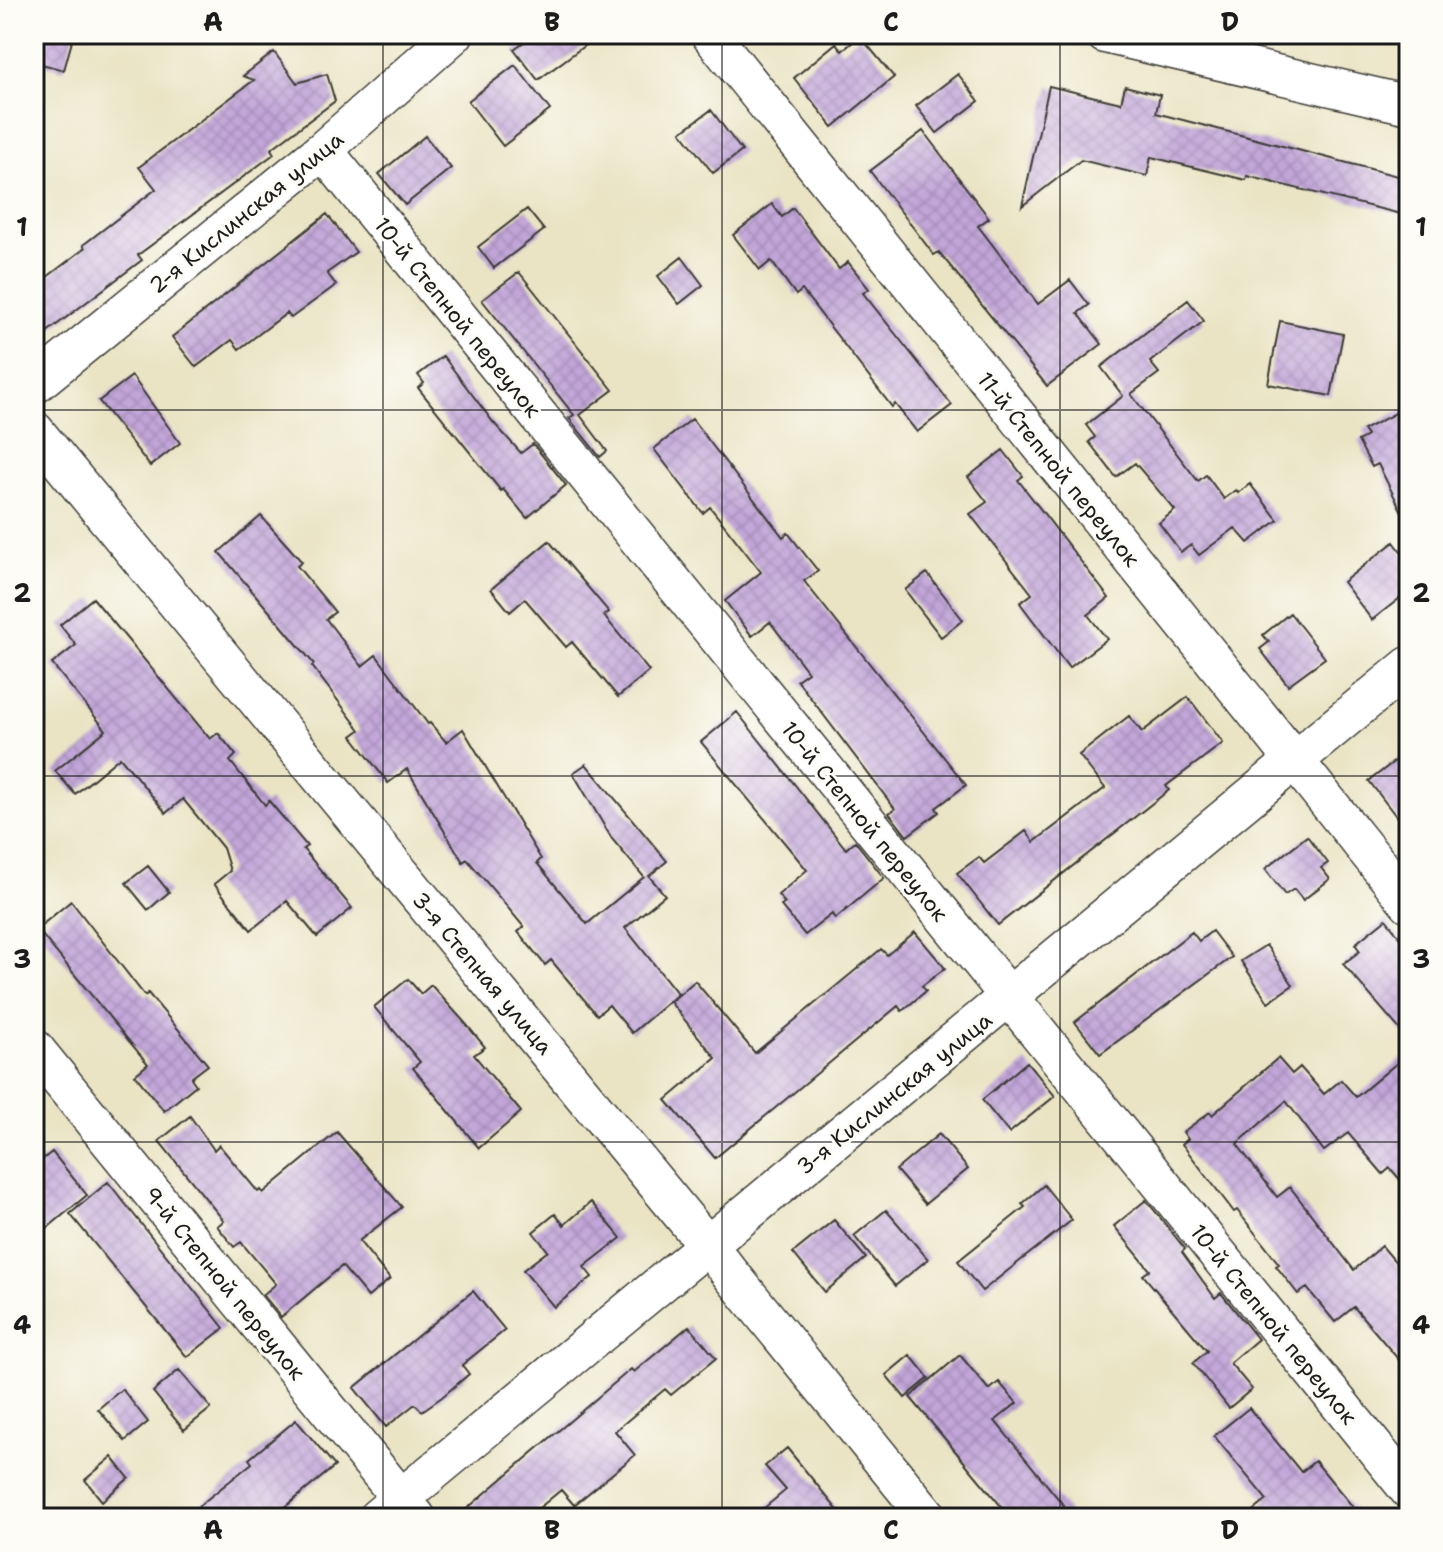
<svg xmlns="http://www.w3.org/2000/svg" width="1443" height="1552" viewBox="0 0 1443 1552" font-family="'Shantell Sans',sans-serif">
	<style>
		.building { fill: url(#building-cross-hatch) }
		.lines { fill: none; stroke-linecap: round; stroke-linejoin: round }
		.minor-casing { stroke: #3b3a35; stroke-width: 41 }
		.minor { stroke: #fff; stroke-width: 38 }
		.grid { fill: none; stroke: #1c1c1c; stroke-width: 2; stroke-opacity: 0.55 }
		.labels { text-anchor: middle; stroke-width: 6; stroke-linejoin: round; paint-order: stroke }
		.street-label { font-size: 22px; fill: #1c1c1c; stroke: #fdfcf7 }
		.neatline { fill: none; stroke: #1c1c1c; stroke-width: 3 }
		.grid-label { font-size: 26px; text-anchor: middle; font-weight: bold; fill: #1c1c1c }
	</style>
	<defs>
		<pattern id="building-cross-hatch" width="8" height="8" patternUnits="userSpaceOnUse" patternTransform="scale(2)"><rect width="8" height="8" fill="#c2a6d9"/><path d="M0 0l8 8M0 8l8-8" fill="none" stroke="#a68eba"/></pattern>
	</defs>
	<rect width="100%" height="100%" fill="#fdfcf7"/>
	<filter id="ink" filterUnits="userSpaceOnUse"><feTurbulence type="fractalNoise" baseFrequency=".0125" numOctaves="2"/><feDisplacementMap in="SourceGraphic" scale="16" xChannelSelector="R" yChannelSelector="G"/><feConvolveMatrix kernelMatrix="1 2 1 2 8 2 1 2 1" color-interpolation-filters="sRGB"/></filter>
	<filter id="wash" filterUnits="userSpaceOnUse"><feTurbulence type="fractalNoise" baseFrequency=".006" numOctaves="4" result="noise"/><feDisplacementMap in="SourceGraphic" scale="32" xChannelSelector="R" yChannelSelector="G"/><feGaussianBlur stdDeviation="1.8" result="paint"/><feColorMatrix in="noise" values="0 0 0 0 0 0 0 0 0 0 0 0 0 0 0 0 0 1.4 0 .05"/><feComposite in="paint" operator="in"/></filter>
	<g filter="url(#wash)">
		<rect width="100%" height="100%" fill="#eae4c5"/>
		<g id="blocks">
			<path class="building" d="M34,34H74L64,70L34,62Z
				M535,34H600L538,80L514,49Z
				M860,36L894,77L833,127L794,78L836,43L842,51Z
				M274,52L297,83L327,74L335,101L271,149L274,154L138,255L142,260L34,342V287L85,248L83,245L156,189L139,167L254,80L243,76Z
				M515,65L550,110L503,146L468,101Z
				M958,74L979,101L937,133L916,106Z
				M1049,86L1121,103L1125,86L1160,95L1156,113L1409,179V216L1247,176L1246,180L1151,157L1147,176L1081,160L1022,206Z
				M711,110L742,151L713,173L681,132Z
				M923,131L989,218L978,226L1038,304L1070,280L1089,305L1078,313L1102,344L1047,386L939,252L934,255L870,171Z
				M425,136L451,168L405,205L379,174Z
				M772,204L782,217L793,208L839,269L848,262L869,289L863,293L952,405L917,432L895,404L892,407L802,290L796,295L771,261L760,270L733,235Z
				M527,209L544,230L494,268L478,247Z
				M327,214L356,252L327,273L336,285L291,318L287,313L239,349L232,340L196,367L172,337Z
				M682,257L703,285L679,304L658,276Z
				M519,272L613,390L580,415L607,451L600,457L569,418L574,415L482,300Z
				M1188,300L1204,321L1150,362L1159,373L1131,394L1198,481L1206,475L1224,499L1236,490L1238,493L1250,484L1278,520L1248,543L1235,528L1199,555L1191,545L1181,552L1159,523L1175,510L1135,463L1116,477L1089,442L1095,437L1086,425L1123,396L1101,367Z
				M1280,321L1343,334L1331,396L1268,384Z
				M443,356L493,422L521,453L533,444L566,485L527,518L503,489L501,491L418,388L424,383L418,375Z
				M132,376L180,443L150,466L99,401Z
				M1409,406V526L1378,464L1372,467L1358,441L1367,436L1363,430Z
				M692,419L783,537L788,533L818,571L804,581L966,785L936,808L939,812L907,836L889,813L895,809L797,680L808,672L770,622L752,636L725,601L761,572L710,507L703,513L654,449Z
				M1003,450L1023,476L1018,480L1109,598L1088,615L1107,639L1069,668L1020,603L1032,594L970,514L987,502L968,477Z
				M261,516L302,562L297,566L335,612L326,619L362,666L376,655L428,724L430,723L446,742L463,729L541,859L537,863L587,924L644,877L612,839L573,773L586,764L667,861L649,876L665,895L625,928L678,994L632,1033L609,1005L597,1015L551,960L545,965L518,932L524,927L467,859L463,862L407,769L388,783L352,736L360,730L312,666L314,664L219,552Z
				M549,541L609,612L604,616L649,671L618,697L572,642L566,647L525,599L510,612L491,589Z
				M1394,542L1409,562V591L1372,620L1343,582Z
				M927,573L963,620L941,637L905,590Z
				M93,598L210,739L218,733L236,755L230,761L265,805L269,801L307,846L303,849L352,908L317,937L287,901L251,930L214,884L230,871L223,848L183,799L166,813L120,757L75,794L55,771L106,730L52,664L76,645L60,625Z
				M1290,613L1325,658L1288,685L1260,649L1269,642L1263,635Z
				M1188,697L1223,743L1166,786L1169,790L998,925L957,873L979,857L984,863L1026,831L1034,842L1105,788L1079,755L1129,716L1142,732Z
				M737,712L846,849L855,841L884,878L835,919L832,914L805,935L781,906L785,903L778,895L807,870L701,742Z
				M1409,750V833L1369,781Z
				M1307,836L1328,863L1321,868L1330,879L1303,900L1294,889L1285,895L1265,869Z
				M148,866L169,892L148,910L126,883Z
				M71,901L145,996L148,993L208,1065L191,1078L196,1085L164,1111L135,1075L148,1064L37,929Z
				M1386,919L1409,949V1040L1343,964L1360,951L1355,944Z
				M1212,931L1232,957L1100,1054L1075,1022L1192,932L1199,941Z
				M915,932L945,968L922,986L926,991L902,1011L898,1006L715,1158L666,1100L716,1058L670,1002L695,981L755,1053L881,949L887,955Z
				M1266,945L1293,985L1268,1002L1241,961Z
				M408,979L421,994L431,985L466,1024L485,1047L474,1055L521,1112L479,1148L413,1068L420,1062L374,1007Z
				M1409,1053V1190L1390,1168L1383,1174L1348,1133L1324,1151L1286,1101L1237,1144L1277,1197L1290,1187L1354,1270L1382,1246L1409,1278V1372L1354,1307L1335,1322L1307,1288L1298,1294L1276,1266L1279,1264L1237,1210L1234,1212L1182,1144L1188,1139L1183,1132L1210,1112L1212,1115L1278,1058L1292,1074L1300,1067L1324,1094L1341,1080L1356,1097Z
				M1027,1062L1055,1096L1009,1133L982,1100Z
				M190,1116L214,1150L219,1145L258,1192L261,1190L263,1193L337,1132L402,1207L359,1241L390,1279L368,1297L342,1266L281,1317L263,1295L276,1284L241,1242L234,1247L217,1226L224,1221L159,1141Z
				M939,1134L968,1169L925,1204L896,1170Z
				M52,1152L87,1195L34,1239V1166Z
				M108,1182L224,1328L187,1357L70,1214Z
				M1044,1185L1072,1220L982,1291L958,1261L1025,1207L1022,1204Z
				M1146,1200L1185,1249L1182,1252L1215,1298L1221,1293L1258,1339L1230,1363L1252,1389L1229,1408L1193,1363L1207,1351L1143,1275L1150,1270L1114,1226Z
				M591,1202L621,1238L584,1267L592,1277L554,1307L523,1270L548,1251L533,1232L555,1214L564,1225Z
				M886,1210L928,1259L895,1286L854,1236Z
				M834,1220L866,1258L825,1292L793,1253Z
				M473,1291L505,1330L462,1365L469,1374L442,1397L422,1411L415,1404L386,1427L354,1388Z
				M689,1326L716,1358L671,1395L665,1389L615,1431L635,1455L574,1505L561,1490L527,1518H456L631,1369L634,1372Z
				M910,1355L929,1378L905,1398L886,1375Z
				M960,1355L989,1390L999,1382L1017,1403L995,1421L1074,1518H1011L910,1397Z
				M179,1370L211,1408L184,1430L153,1392Z
				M122,1389L148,1422L125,1441L98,1409Z
				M1249,1408L1301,1472L1315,1461L1362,1518H1245L1267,1500L1214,1436Z
				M296,1420L335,1466L272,1518H184L252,1463L249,1459Z
				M787,1448L844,1518H752L786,1490L765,1466Z
				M112,1457L129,1478L102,1501L85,1480Z"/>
		</g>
	</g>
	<g filter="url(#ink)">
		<use href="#blocks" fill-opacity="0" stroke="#3b3a35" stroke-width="2"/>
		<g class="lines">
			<defs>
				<path id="minor" d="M710,34L1409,903
					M1105,34L1409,105
					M323,150L1409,1490
					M34,385L323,150L454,34
					M34,430L708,1246L929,1518
					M34,1048L416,1517
					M377,1518L1409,666"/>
			</defs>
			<use href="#minor" class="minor-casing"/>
			<use href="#minor" class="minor"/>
		</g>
	</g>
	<path class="grid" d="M383,34V1518M722,34V1518M1060,34V1518M34,410H1409M34,776H1409M34,1142H1409"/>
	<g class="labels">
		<g class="street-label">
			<text transform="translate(246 212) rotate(-39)" y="8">2-я Кислинская улица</text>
			<text transform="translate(458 317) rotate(51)" y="8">10-й Степной переулок</text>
			<text transform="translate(1059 469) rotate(51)" y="8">11-й Степной переулок</text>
			<text transform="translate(865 821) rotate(51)" y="8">10-й Степной переулок</text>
			<text transform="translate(483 973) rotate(50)" y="8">3-я Степная улица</text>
			<text transform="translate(894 1093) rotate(-39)" y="8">3-я Кислинская улица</text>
			<text transform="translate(225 1283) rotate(51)" y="8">9-й Степной переулок</text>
			<text transform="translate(1274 1324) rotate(51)" y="8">10-й Степной переулок</text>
		</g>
	</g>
	<rect width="1443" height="1552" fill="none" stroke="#fdfcf7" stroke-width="88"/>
	<rect x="44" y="44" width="1355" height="1464" class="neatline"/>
	<g class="grid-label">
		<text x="213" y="31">A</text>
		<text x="552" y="31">B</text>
		<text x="891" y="31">C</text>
		<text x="1230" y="31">D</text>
		<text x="22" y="236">1</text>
		<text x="1421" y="236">1</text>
		<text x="22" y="602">2</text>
		<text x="1421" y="602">2</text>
		<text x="22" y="968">3</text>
		<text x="1421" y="968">3</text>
		<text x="22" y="1334">4</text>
		<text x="1421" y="1334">4</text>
		<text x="213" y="1539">A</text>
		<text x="552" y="1539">B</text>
		<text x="891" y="1539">C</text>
		<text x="1230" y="1539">D</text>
	</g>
</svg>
